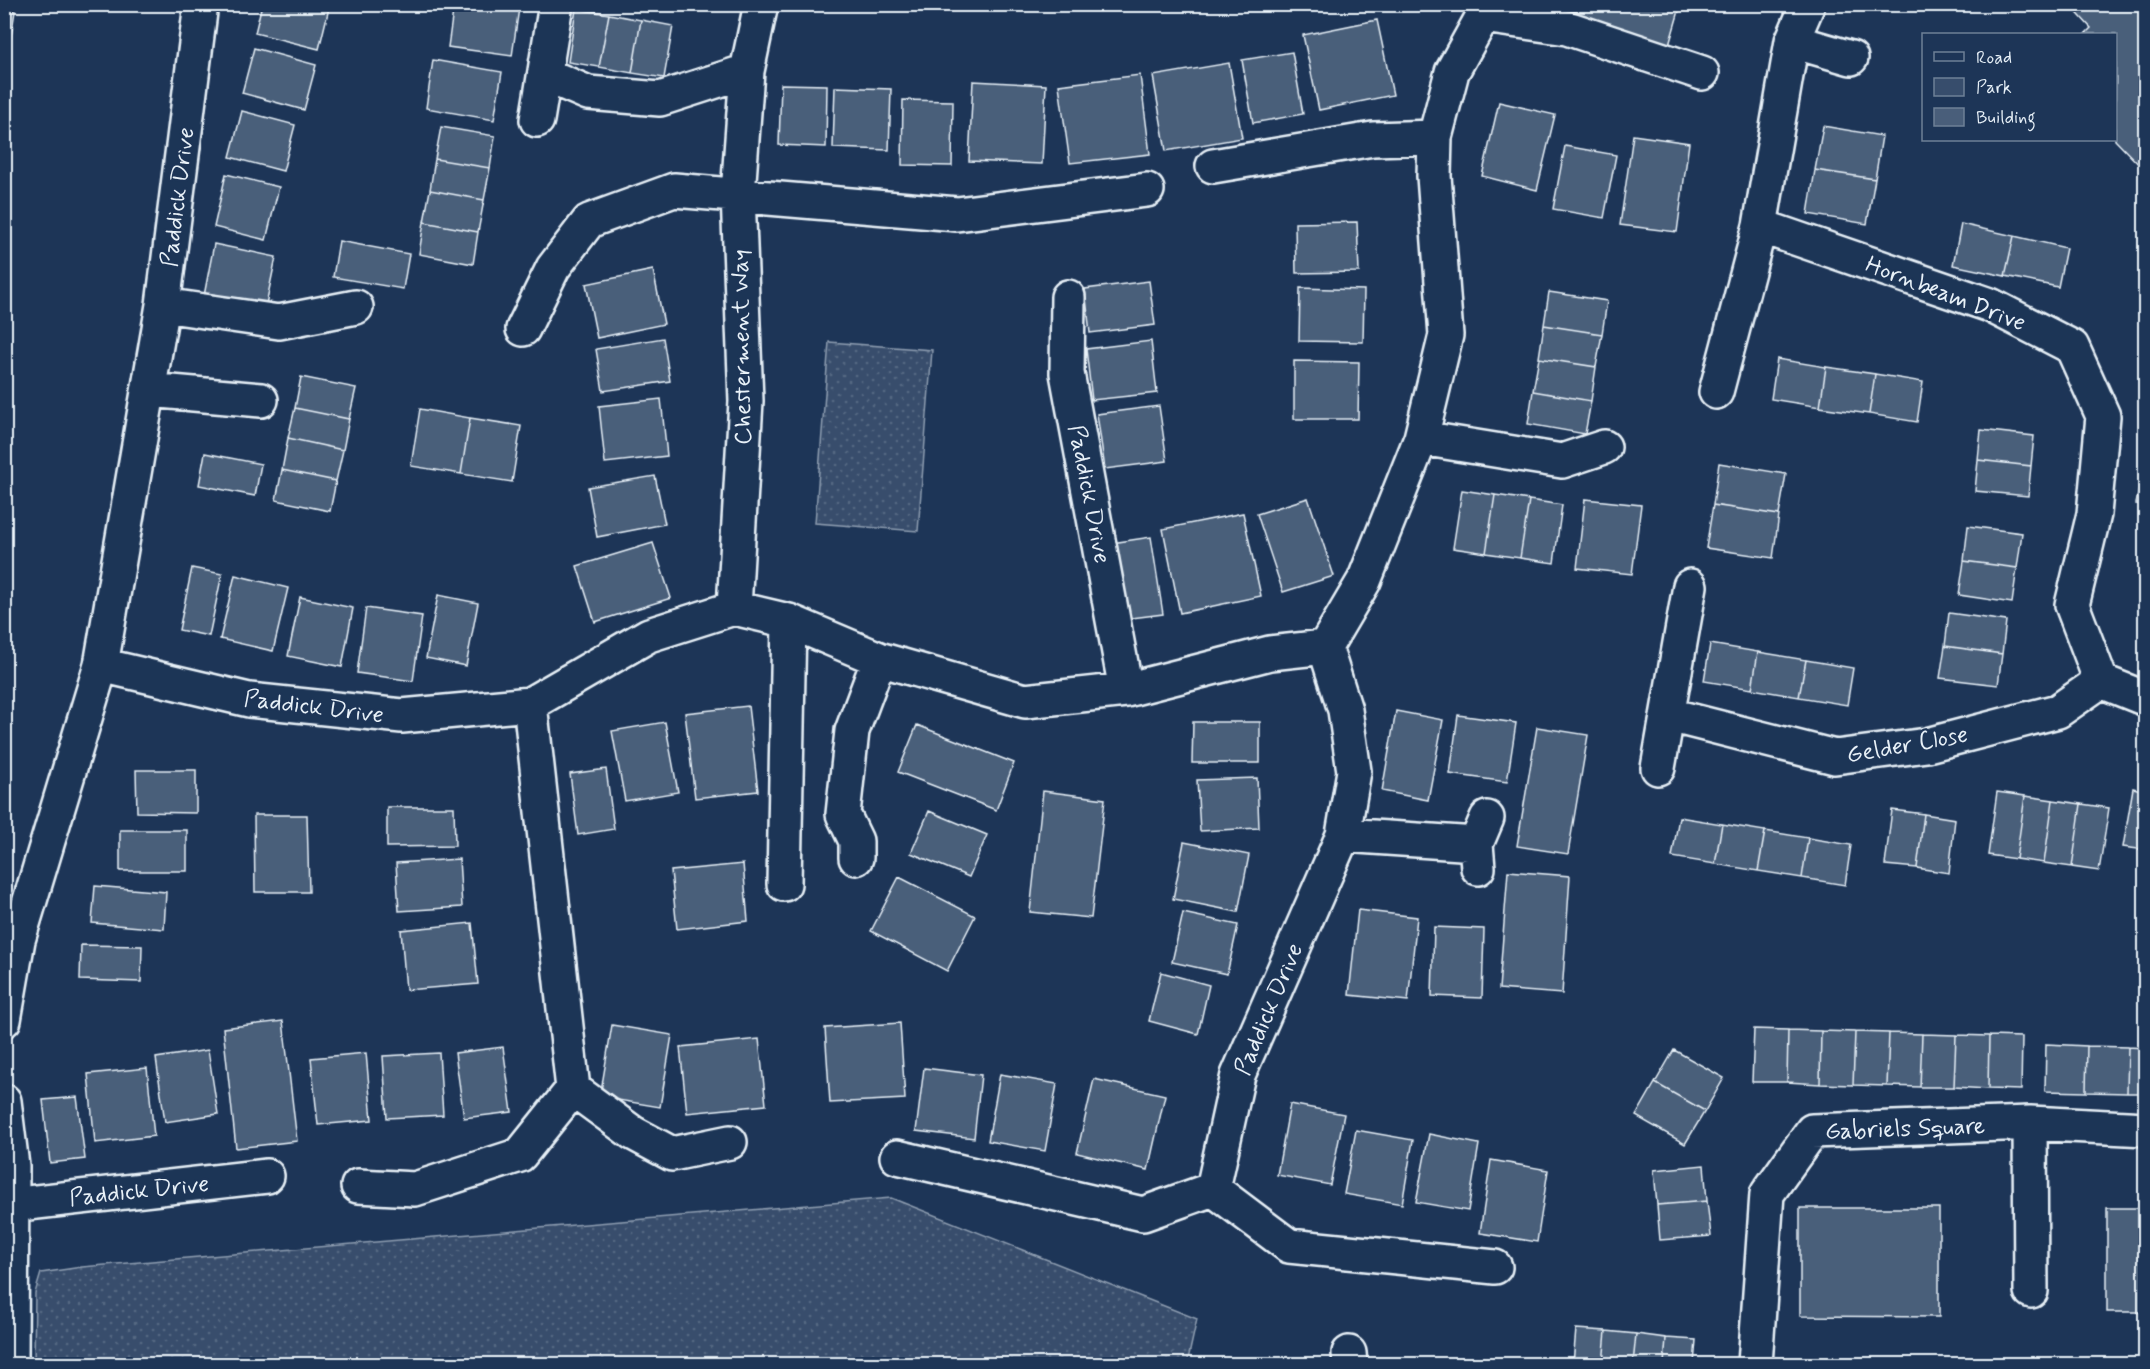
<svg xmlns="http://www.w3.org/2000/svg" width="2150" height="1369" viewBox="0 0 2150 1369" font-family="Mynerve,sans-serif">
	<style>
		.green { fill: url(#green-dots); stroke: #909fb2; stroke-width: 1.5 }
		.building { fill: #495e7a; stroke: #e8f1f8; stroke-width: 1.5 }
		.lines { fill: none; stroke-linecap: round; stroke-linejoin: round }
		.minor-casing { stroke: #e8f1f8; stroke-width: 38 }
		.minor { stroke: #1d3557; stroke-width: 33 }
		.labels { text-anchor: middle; stroke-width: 4.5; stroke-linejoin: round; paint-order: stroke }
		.street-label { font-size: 24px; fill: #e8f1f8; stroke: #1d3557 }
	</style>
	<defs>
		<pattern id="green-dots" width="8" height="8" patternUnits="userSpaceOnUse" patternTransform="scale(1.5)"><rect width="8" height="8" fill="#374d6c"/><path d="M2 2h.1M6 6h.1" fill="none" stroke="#546782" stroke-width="1.8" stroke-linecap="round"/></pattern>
	</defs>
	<rect width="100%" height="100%" fill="#1d3557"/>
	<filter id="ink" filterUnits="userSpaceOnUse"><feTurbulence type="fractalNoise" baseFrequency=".0167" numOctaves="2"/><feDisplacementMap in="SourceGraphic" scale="12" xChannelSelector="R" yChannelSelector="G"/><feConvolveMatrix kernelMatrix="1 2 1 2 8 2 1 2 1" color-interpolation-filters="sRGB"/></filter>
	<g filter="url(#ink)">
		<path class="green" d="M829,342L932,350L918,531L815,523Z
			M891,1198L1197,1319L1187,1364H34L35,1293L41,1273L82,1267Z"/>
		<path class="building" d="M262,4H313L329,8L319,49L255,33Z
			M454,4H496L519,8L512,56L448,47Z
			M1554,4H1681L1667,52L1551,16Z
			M2069,4H2146V172L2115,140L2116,34H2085L2091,28Z
			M4,9L15,11L7,61H4Z
			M576,9L609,14L599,67L568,62Z
			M609,14L641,20L632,73L599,67Z
			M641,20L673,26L664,78L632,73Z
			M1377,20L1393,95L1319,110L1303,35Z
			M254,48L316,65L304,110L242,93Z
			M1292,52L1303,114L1253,123L1242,60Z
			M433,60L502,72L494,120L426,108Z
			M1229,63L1242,138L1166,151L1153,76Z
			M1140,75L1150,154L1070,163L1059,85Z
			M973,81L1046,85L1042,164L969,161Z
			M781,84L827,85L826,147L779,145Z
			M835,87L891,89L889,150L833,148Z
			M903,100L953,101L952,166L902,165Z
			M1499,102L1555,115L1537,190L1482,176Z
			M242,111L295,125L283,171L230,157Z
			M1823,126L1882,136L1875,179L1815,170Z
			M441,127L495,136L490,168L435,159Z
			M1633,135L1689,143L1677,232L1620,225Z
			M1565,146L1616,155L1604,218L1553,209Z
			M435,159L490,168L484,200L430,190Z
			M1815,170L1875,179L1867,224L1808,214Z
			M226,174L279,187L266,240L214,227Z
			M430,190L484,200L478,232L424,222Z
			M424,222L478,232L473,264L419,254Z
			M1357,222L1359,272L1296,273L1295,223Z
			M1961,224L2014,236L2005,276L1953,265Z
			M2014,236L2066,248L2058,287L2005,276Z
			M339,241L409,254L403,289L333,277Z
			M214,244L276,257L265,309L204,296Z
			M653,270L664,324L597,338L586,284Z
			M1149,281L1155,325L1090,333L1085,289Z
			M1300,288L1364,290L1363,342L1299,341Z
			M1549,292L1607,301L1602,334L1544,325Z
			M1544,325L1602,334L1596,367L1539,358Z
			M663,338L670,381L603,391L596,349Z
			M1151,341L1157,393L1092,400L1086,349Z
			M1539,358L1596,367L1591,401L1533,391Z
			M1777,359L1826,367L1820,407L1771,399Z
			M1294,361L1359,362L1358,419H1294Z
			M1826,367L1875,374L1869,414L1820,407Z
			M1875,374L1923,382L1917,422L1869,414Z
			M301,377L356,388L349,419L295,408Z
			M1533,391L1591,401L1585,434L1528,424Z
			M661,399L667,456L605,463L599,406Z
			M1159,406L1167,461L1105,469L1097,414Z
			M295,408L349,419L343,450L288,438Z
			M420,409L470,418L461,474L411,466Z
			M470,418L521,426L512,482L461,474Z
			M1981,430L2034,436L2031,466L1978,460Z
			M288,438L343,450L336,481L282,470Z
			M205,453L261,464L255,496L199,485Z
			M2146,453V505L2136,504Z
			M1978,460L2031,466L2028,496L1975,491Z
			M1719,463L1786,474L1779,515L1713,505Z
			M282,470L336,481L330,511L276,500Z
			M655,476L665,524L597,537L588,487Z
			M1462,490L1495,495L1486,553L1453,548Z
			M1495,495L1529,500L1520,558L1486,553Z
			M1308,498L1334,576L1283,592L1257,514Z
			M1585,499L1641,505L1632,574L1577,568Z
			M1529,500L1562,505L1554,563L1520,558Z
			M1713,505L1779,515L1773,558L1706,548Z
			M1243,513L1261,596L1180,613L1163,529Z
			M1968,526L2022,533L2017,568L1964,561Z
			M1151,537L1163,614L1124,619L1112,543Z
			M653,543L671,598L595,622L577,566Z
			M1964,561L2017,568L2012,603L1959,595Z
			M192,568L222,574L209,636L179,630Z
			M235,575L288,588L273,651L220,639Z
			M438,595L478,603L466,666L426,658Z
			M300,597L353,608L342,667L288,656Z
			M366,608L422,616L413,681L357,673Z
			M1949,613L2006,621L2002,654L1945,646Z
			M1710,644L1758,652L1752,689L1704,681Z
			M1945,646L2002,654L1998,685L1940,678Z
			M1758,652L1806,660L1799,697L1752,689Z
			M1806,660L1853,668L1847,705L1799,697Z
			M748,706L758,791L695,798L685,713Z
			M1396,711L1443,720L1428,800L1382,791Z
			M1458,715L1516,723L1507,782L1450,774Z
			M665,722L678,792L625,801L612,731Z
			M1193,722H1260V763H1192Z
			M917,725L1014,763L996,810L898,772Z
			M1537,727L1588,735L1568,854L1517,846Z
			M606,769L614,829L578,835L570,774Z
			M136,770H196V813L137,812Z
			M1257,778L1259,828L1200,831L1197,780Z
			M2133,788L2146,791V850L2123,847Z
			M1043,791L1105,799L1091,918L1030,912Z
			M1997,792L2025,796L2016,859L1988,855Z
			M2025,796L2053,800L2044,863L2016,859Z
			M2053,800L2081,804L2072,867L2044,863Z
			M2081,804L2109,808L2099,871L2072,867Z
			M387,807H454L455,846L387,847Z
			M1892,810L1924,814L1917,868L1885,865Z
			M929,811L987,835L969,877L911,853Z
			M1924,814L1955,819L1949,873L1917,868Z
			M254,815H307L309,892H255Z
			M1679,817L1722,824L1715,864L1672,857Z
			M1722,824L1765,831L1758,871L1715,864Z
			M120,830H187V871H120Z
			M1765,831L1808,838L1802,878L1758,871Z
			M1808,838L1851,845L1845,885L1802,878Z
			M1184,842L1249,855L1238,912L1173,899Z
			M459,859L462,907L399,911L396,863Z
			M743,864L748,921L677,929L671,871Z
			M1508,871L1570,876L1562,994L1499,989Z
			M899,877L975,916L947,971L871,931Z
			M95,886L166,892L164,929L92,923Z
			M1358,910L1417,917L1408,1001L1349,995Z
			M1183,913L1238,925L1227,974L1172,962Z
			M472,923L478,984L406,990L401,930Z
			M1434,927L1484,929L1482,998L1432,996Z
			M81,945L142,946L141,982L80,980Z
			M1161,972L1209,985L1198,1034L1149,1021Z
			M283,1021L297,1141L236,1148L223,1028Z
			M900,1023L905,1099L830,1103L825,1028Z
			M612,1025L672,1035L660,1107L600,1097Z
			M1754,1029L1788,1030L1787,1082H1752Z
			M1788,1030L1821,1031L1820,1084L1787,1082Z
			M1821,1031L1855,1032L1853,1085L1820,1084Z
			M1855,1032L1889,1033L1887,1086L1853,1085Z
			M1889,1033L1922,1034L1920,1087L1887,1086Z
			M1922,1034L1956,1035L1954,1087H1920Z
			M1956,1035L1989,1036L1988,1089L1954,1087Z
			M1989,1036L2022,1037L2021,1090L1988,1089Z
			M759,1039L766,1105L687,1113L680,1047Z
			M2046,1044L2087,1046L2086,1092L2045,1091Z
			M2087,1046L2128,1047L2127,1093L2086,1092Z
			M503,1047L512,1112L464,1118L455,1053Z
			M2128,1047L2146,1048V1093H2127Z
			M208,1050L218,1114L165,1122L156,1058Z
			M1674,1050L1724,1078L1705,1111L1655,1083Z
			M366,1053L372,1120L318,1125L311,1058Z
			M439,1053L443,1115L387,1118L383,1056Z
			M147,1068L154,1136L95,1143L88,1074Z
			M924,1068L981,1075L974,1138L916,1131Z
			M1000,1074L1057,1084L1045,1151L988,1141Z
			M1094,1079L1165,1095L1148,1170L1077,1153Z
			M1655,1083L1705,1111L1685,1144L1636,1116Z
			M77,1097L85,1159L50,1163L43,1100Z
			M1290,1104L1344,1114L1330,1185L1277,1175Z
			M1356,1130L1413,1140L1402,1204L1344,1194Z
			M1429,1134L1479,1144L1468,1211L1416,1202Z
			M1491,1160L1548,1170L1537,1242L1480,1233Z
			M1704,1165L1707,1201L1657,1205L1654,1170Z
			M1707,1201L1711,1236L1660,1240L1657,1205Z
			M1800,1208H1939V1317L1800,1316Z
			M2107,1208H2146V1312H2107Z
			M1576,1329L1606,1331L1603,1364H1573Z
			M1606,1331L1636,1334L1633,1364H1603Z
			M1636,1334L1666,1338L1664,1364H1633Z
			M1666,1338L1696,1340L1694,1364H1664Z"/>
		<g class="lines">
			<defs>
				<path id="minor" d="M1483,16L1567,28L1702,73
					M1792,41L1851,58
					M546,75L588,93L660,99L747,71
					M537,120L556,4
					M1213,166L1373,139L1435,137
					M1760,226L1990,305L2072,347L2103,416L2094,514L2072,605L2101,681L2146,699
					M1068,297L1067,373L1126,690
					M163,305L279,322L356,307
					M523,329L553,268L589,221L674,190L957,214L1147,190
					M149,390L261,400
					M1716,392L1760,226L1792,41L1808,4
					M1421,438L1562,461L1604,447
					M734,608L746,401L738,194L747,71L761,4
					M1325,647L1345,710L1354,771L1343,835L1238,1075L1213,1189L1289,1246L1495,1267
					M101,665L249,700L402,716L530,704L649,635L734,608L789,621L879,659L1025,701L1126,690L1270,653L1325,647L1364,581L1421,438L1446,335L1434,176L1435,137L1452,72L1483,16L1486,4
					M530,704L573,1089L633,1133L672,1154L730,1142
					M1669,715L1835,757L1927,745L2058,711L2101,681
					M1658,768L1690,586
					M1343,835L1476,844L1478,868
					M1476,844L1487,818
					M856,858V841L843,814L852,731L879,659
					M784,884L789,621
					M4,1020L18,940L101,665L163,305L201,4
					M4,1101L12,1166L11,1364
					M2030,1123L2031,1291
					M897,1157L1143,1214L1213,1189
					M358,1186L415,1189L520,1155L573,1089
					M10,1205L267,1176
					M1349,1353L1350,1364
					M1755,1364L1767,1194L1812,1131L2030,1123L2146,1129"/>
			</defs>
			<use href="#minor" class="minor-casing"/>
			<use href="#minor" class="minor"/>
		</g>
	</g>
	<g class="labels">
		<g class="street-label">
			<text transform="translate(177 197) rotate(-83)" y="8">Paddick Drive</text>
			<text transform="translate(1946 293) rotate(21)" y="8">Hornbeam Drive</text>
			<text transform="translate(741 347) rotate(-91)" y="8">Chesterment Way</text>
			<text transform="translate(1090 494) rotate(79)" y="8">Paddick Drive</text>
			<text transform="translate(314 706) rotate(7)" y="8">Paddick Drive</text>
			<text transform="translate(1907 744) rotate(-10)" y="8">Gelder Close</text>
			<text transform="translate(1268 1009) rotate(-67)" y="8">Paddick Drive</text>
			<text transform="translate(1905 1128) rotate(-2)" y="8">Gabriels Square</text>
			<text transform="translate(139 1190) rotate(-6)" y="8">Paddick Drive</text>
		</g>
	</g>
	<rect width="2150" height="1369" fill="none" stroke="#1d3557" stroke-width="24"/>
	<rect x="12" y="12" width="2126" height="1345" fill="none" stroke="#e8f1f8" stroke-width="2" filter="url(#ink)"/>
	<rect x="1922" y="33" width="195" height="108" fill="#1d3557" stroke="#6e8097" stroke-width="1.5"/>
	<rect x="1934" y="52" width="30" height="9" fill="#1d3557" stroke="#6e8097" stroke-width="1.5"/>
	<text x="1976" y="63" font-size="18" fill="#e8f1f8">Road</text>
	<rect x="1934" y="78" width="30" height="18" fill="#374d6c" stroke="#6e8097" stroke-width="1.5"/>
	<text x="1976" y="93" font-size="18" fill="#e8f1f8">Park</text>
	<rect x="1934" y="108" width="30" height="18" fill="#495e7a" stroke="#6e8097" stroke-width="1.5"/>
	<text x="1976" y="123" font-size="18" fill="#e8f1f8">Building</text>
</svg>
